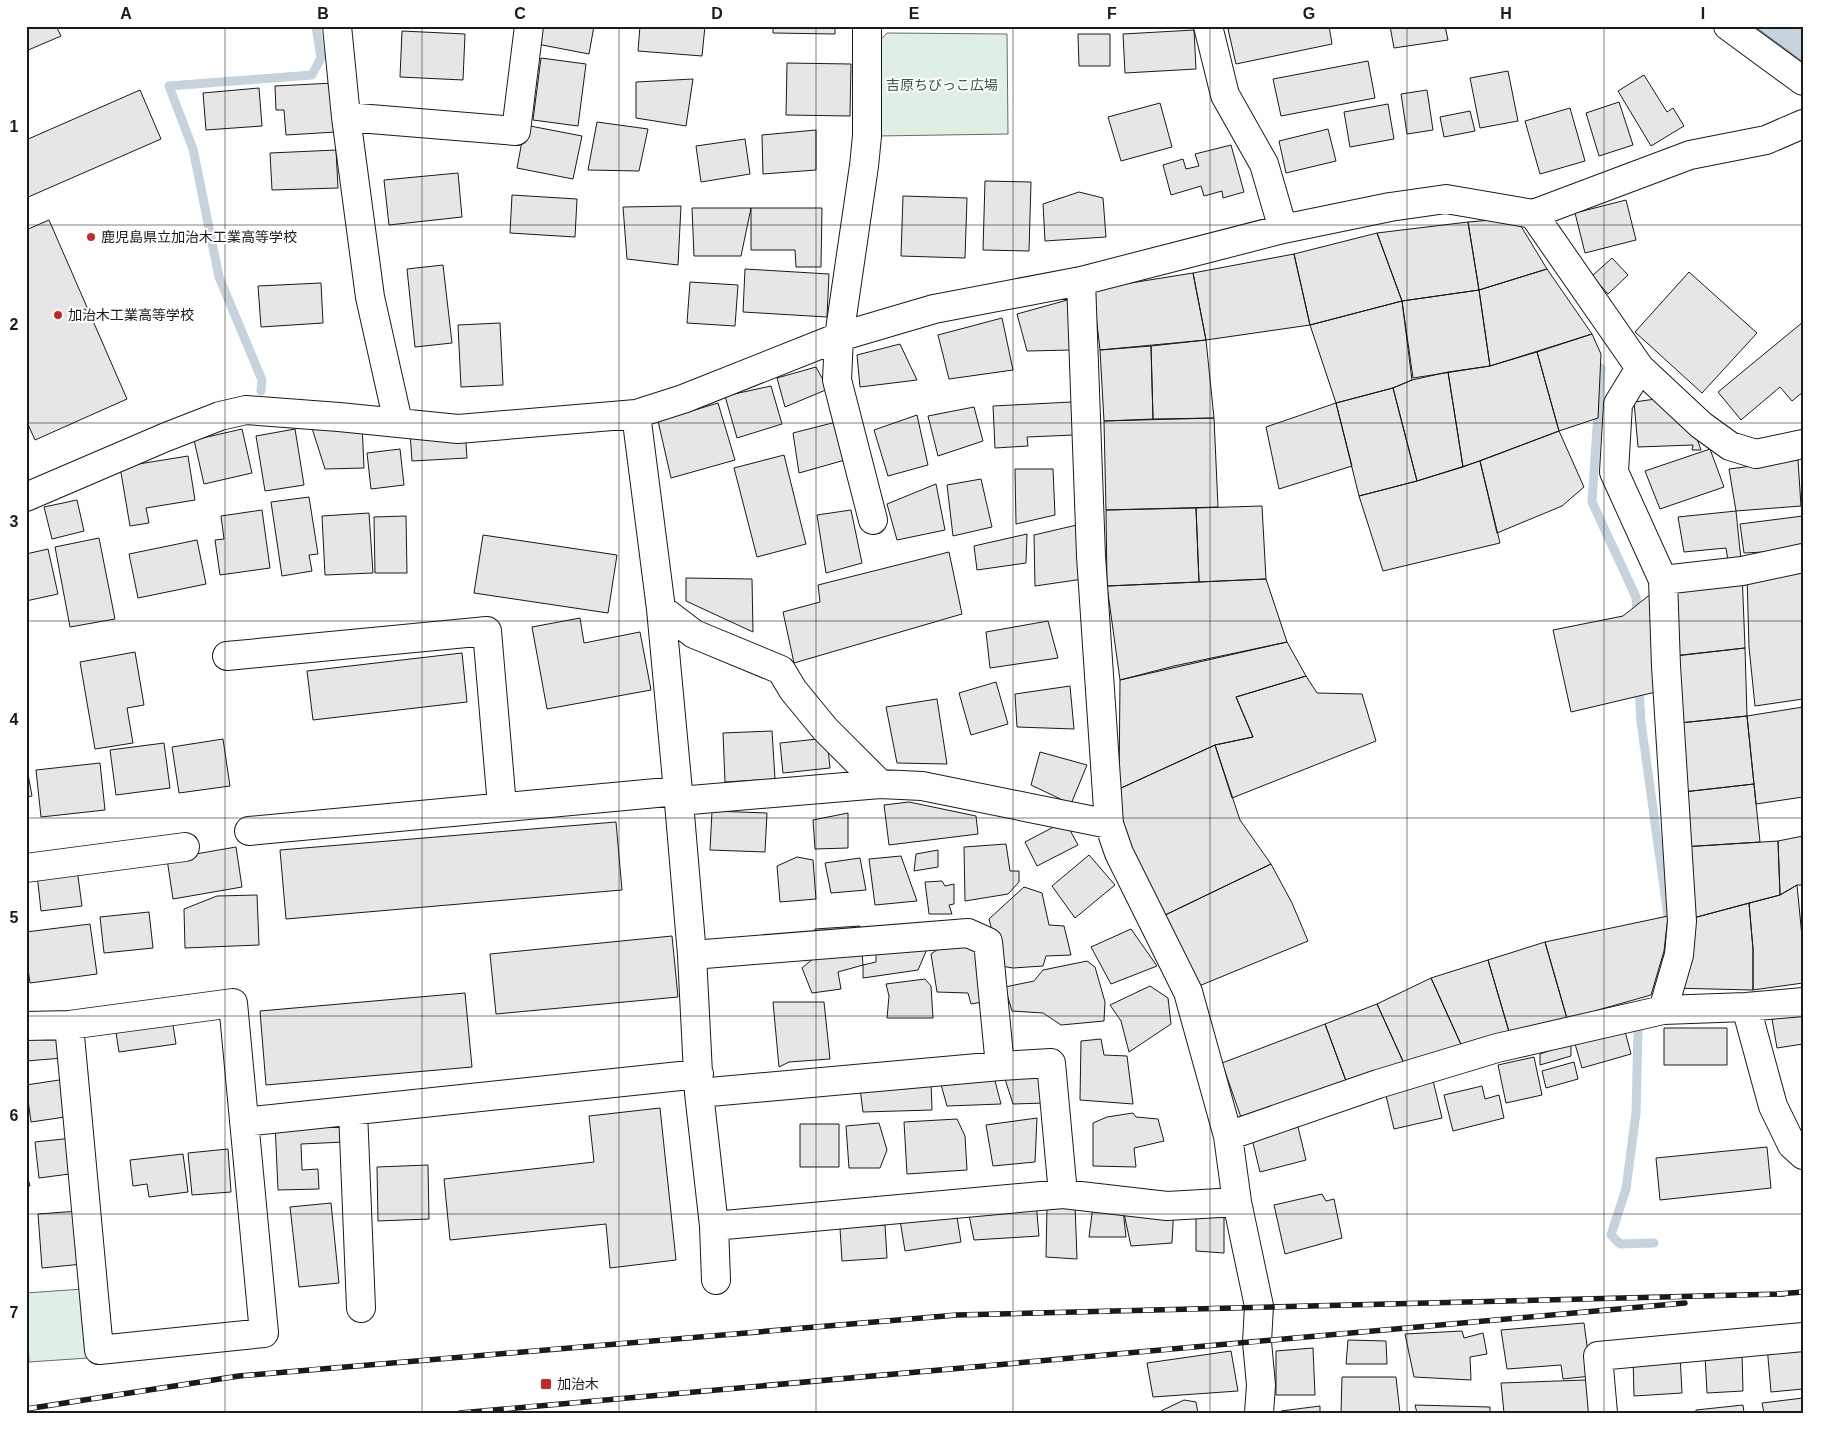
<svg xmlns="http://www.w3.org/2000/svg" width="1829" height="1439" viewBox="0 0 1829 1439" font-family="Helvetica,'Noto Sans JP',sans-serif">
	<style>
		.green { fill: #e0efe3; stroke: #6a6a6a }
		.water { fill: #c6d2dc; stroke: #6a6a6a }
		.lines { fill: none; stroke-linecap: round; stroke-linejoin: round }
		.stream { stroke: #c6d2dc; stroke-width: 9 }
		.building { fill: #e6e6e6; stroke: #1a1a1a }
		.minor-casing { stroke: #1a1a1a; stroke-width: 30 }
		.minor { stroke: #fff; stroke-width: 28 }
		.rail-casing { stroke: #1a1a1a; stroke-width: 5.5 }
		.rail { stroke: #fff; stroke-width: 4; stroke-dasharray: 11; stroke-linecap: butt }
		.grid { fill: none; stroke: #1a1a1a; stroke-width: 1; stroke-opacity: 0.55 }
		.poi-dot { fill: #c62828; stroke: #fff; stroke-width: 2 }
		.labels { text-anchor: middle; stroke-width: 4; stroke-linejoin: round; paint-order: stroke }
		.park-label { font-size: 14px; fill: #2b5a34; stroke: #fff }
		.poi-label { font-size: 14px; fill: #1a1a1a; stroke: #fff; text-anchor: start }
		.neatline { fill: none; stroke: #1a1a1a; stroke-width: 2 }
		.grid-label { font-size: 16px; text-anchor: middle; font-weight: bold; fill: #1a1a1a }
	</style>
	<rect width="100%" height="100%" fill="#fff"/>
	<path class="green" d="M887,33L1007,34L1008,134L877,136L875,46Z
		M83,1289L88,1358L29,1362L26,1293Z"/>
	<path class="water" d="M1754,26H1803V62Z"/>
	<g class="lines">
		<path class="stream" d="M1601,368L1592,502L1636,597L1637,615
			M261,391L262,380L219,277L193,149L169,86L312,75L321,58L316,26
			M1639,686L1641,722L1670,931L1661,962
			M1638,1029L1636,1113L1626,1189L1611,1235L1620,1244L1654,1243"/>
	</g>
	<path class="building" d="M26,26H56L61,36L26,51Z
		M540,26H594L589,54L537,44Z
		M640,26H705L702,56L638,51Z
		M773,26H835V34L773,33Z
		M1241,26H1329L1332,44L1236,64L1228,29Z
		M1390,26H1445L1448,40L1394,48Z
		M1194,30L1196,69L1125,73L1123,34Z
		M402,31L465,34L463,80L400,77Z
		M1078,34H1110V66H1079Z
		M541,58L586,64L578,126L533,120Z
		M1368,61L1375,98L1281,116L1273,79Z
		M787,63L851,64L850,116L786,115Z
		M1508,71L1518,121L1480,128L1470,78Z
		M1644,75L1667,112L1673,108L1684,126L1651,146L1618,91Z
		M693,79L686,126L636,118V82Z
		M334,83L336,132L286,135L284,110H276L275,86Z
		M259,88L262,126L206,130L203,93Z
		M140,90L161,139L26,198V140Z
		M1427,90L1433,130L1407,134L1401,94Z
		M1619,102L1633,145L1599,156L1586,113Z
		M1160,103L1172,147L1121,161L1108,117Z
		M1388,104L1394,139L1350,147L1344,112Z
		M1570,108L1585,161L1540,174L1525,121Z
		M1470,111L1475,131L1444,137L1440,117Z
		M597,122L648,129L639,171L588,170Z
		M525,125L582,136L573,179L517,168Z
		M1328,129L1336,161L1286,173L1279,141Z
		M816,130V170L763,174L762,135Z
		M745,139L750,174L701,182L696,146Z
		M1231,145L1244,192L1223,198L1222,191L1204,196L1201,186L1171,195L1163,165L1183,159L1186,169L1199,166L1195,154Z
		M336,150L338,188L272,190L270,153Z
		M458,173L462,217L389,225L384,180Z
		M985,181L1031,182L1029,251L983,250Z
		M1079,192L1103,198L1106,237L1045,241L1043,204Z
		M512,195L577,199L575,237L510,233Z
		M903,196L967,198L965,258L901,256Z
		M1626,200L1636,240L1585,253L1575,213Z
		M681,206L678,265L627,259L623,207Z
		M692,208H751L741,256H694Z
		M751,208H822L821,267H796L795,250H751Z
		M1516,218L1547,269L1479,290L1468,222Z
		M49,220L127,399L35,440L26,420V230Z
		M1468,222L1479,290L1402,301L1377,233Z
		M1377,233L1402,301L1310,325L1294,254Z
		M1294,254L1310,325L1206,340L1193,273Z
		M1612,258L1628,275L1608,294L1592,276Z
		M443,265L452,343L415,347L407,269Z
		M745,269L829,274L827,317L743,312Z
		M1547,269L1592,334L1490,366L1479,290Z
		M1689,272L1757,333L1702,393L1635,332Z
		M1193,273L1206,340L1100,350L1093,289Z
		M690,282L738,285L735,326L687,323Z
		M321,283L323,323L261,327L258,286Z
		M1479,290L1490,366L1413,378L1402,301Z
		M1071,299V350L1027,351L1017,314Z
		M1402,301L1412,380L1393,388L1336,403L1310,325Z
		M1002,318L1013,370L949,379L938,335Z
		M1803,322V392L1792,401L1780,387L1741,420L1718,392Z
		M500,323L503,385L461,387L458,325Z
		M1592,334L1601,354L1598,418L1559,431L1537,352Z
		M1206,340L1214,418L1153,419L1151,346Z
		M900,344L917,380L860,387L857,355Z
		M1151,346L1153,419L1104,421L1100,350Z
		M1537,352L1559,431L1463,467L1448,372L1490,366Z
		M816,367L828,389L785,407L777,378Z
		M1448,372L1463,467L1417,481L1393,388L1412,380Z
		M771,386L782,424L737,438L725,396Z
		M1393,388L1417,481L1359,496L1336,403Z
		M1663,398L1691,422L1701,450H1692L1693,445L1638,447L1634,402Z
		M1072,402L1074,435L1027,437L1028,446L995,448L993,406Z
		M718,403L735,460L671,478L658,421Z
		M1336,403L1352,466L1279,489L1266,427Z
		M974,407L983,441L938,456L928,416Z
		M917,415L928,465L888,476L874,430Z
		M1214,418L1218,507L1106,510L1104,421Z
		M836,422L852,458L799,473L793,433Z
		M362,423L364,468L325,469L311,425Z
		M242,429L252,473L204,484L194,440Z
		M295,429L304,485L265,491L256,436Z
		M465,430L467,458L412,461L410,433Z
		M1559,431L1584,487L1562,506L1497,533L1480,461Z
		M400,449L404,485L371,489L367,453Z
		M1710,449L1724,487L1660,509L1645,471Z
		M784,455L806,544L757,557L734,468Z
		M188,456L195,500L146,508L149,523L130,526L120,467Z
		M1798,460L1801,506L1736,511L1729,469Z
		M1480,461L1500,543L1383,571L1359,496L1417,481Z
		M1015,469H1053L1055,515L1016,524Z
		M981,479L992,527L953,536L947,485Z
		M936,484L945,530L897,540L887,504Z
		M309,497L318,554L309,555L312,571L282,576L271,502Z
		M77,500L84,531L52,539L44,507Z
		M1262,506L1266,579L1199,582L1196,508Z
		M1196,508L1199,582L1107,586L1106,510Z
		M262,510L270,568L220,575L215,540L224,539L221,516Z
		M851,510L862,563L826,573L817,515Z
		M1736,511L1741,560L1728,561L1726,548L1684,552L1678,517Z
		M369,513L373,573L325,575L322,516Z
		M406,516L407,573H375L374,517Z
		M1803,516V550L1744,553L1740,524Z
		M1081,524L1083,579L1035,586L1034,535Z
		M1027,534L1026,563L977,570L974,546Z
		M483,535L617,555L608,613L474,593Z
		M99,538L115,619L70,627L55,547Z
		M197,540L206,584L138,598L129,554Z
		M48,549L58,594L26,601V554Z
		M949,552L962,614L794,663L783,612L820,602L818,585Z
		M1803,568V699L1755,706L1749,647L1747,575Z
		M1742,571L1745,648L1667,657L1663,580Z
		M686,578L752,579L753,632L686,601Z
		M1266,579L1287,642L1120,680L1107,586Z
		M1657,589L1660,691L1571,712L1553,630L1623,616Z
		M580,618L584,643L640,632L651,690L547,709L532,627Z
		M1048,621L1058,658L990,668L986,632Z
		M1287,642L1306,676L1236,697L1253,737L1215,745L1119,789L1120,680L1174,666Z
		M1745,648L1747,716L1670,724L1672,656Z
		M135,652L144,705L127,708L133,743L95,749L80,662Z
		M462,653L467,702L313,720L307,671Z
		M1306,676L1317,693L1362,694L1376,741L1232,798L1215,745L1253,737L1236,697Z
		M996,682L1008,724L971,735L959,693Z
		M1070,686L1074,729L1017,727L1015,694Z
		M937,699L947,764L897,763L886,707Z
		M1803,707V797L1756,804L1747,716Z
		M1747,716L1754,784L1674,793L1670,724Z
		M772,731L775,779L725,782L723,733Z
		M827,738L830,768L783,773L780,743Z
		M223,739L230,786L179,793L172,747Z
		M164,743L170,788L116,795L110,750Z
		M1215,745L1240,820L1271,864L1161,917L1123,827L1119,789Z
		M1040,752L1087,765L1071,804L1031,785Z
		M26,763L32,796L26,797Z
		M100,763L105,810L41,817L36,770Z
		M1754,784L1760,842L1682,847L1674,793Z
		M909,802L976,816L978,834L889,845L884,805Z
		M712,811L767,813L765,852L710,850Z
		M848,813V848L815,849L813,820Z
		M1065,821L1078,845L1037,866L1025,842Z
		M616,822L622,890L286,919L280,850Z
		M1803,836V885H1797L1780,895L1778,841Z
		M1778,841L1780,895L1682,921V847Z
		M1006,844L1010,871H1019V882L1008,894L965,901L964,847Z
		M236,847L242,887L173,899L167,859Z
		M938,850V867L914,871L916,854Z
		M1089,855L1115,885L1075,918L1052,886Z
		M901,856L917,901L875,905L869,859Z
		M797,857L813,860L816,899L780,902L777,866Z
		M860,858L866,890L831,893L825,863Z
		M1271,864L1292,903L1308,941L1199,986L1161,917Z
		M77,869L82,906L41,911L37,874Z
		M942,881L945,886L954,884V904L949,905L952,914H929L925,882Z
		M1797,885L1803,947V983L1753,990V949L1749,903L1780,895Z
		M1024,887L1042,893L1049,925L1064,926L1071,955L1046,956L1043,966L1013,968L1001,966L989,919Z
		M257,895L259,945L185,948L184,909L217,896Z
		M1749,903L1753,949V990L1669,988L1682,921Z
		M149,912L153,948L104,953L100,917Z
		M1668,916L1664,951L1651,995L1598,1010L1568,1022L1545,942Z
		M90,924L97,974L30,983L26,954V932Z
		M860,926L863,965L838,972L841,989L812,993L802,968L815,957V929Z
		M1131,929L1157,966L1111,984L1091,947Z
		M672,936L678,997L496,1014L490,954Z
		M953,939L984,946L988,1001L971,1004L968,993L937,992L931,954Z
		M1545,942L1568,1022L1510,1035L1488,960Z
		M927,949L918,970L863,978V965L876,962V954Z
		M1488,960L1510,1035L1463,1049L1431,978Z
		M1087,961L1095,967L1105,1002L1104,1021L1061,1025L1043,1013L1012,1011L1005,987L1034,981L1043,970Z
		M1431,978L1463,1049L1407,1070L1377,1004Z
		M925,979L931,986L933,1018H887L889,996L886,984Z
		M1150,986L1168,998L1171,1024L1129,1052L1121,1021L1110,1005Z
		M465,993L472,1067L266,1085L260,1011Z
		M773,1002H824L830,1059L789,1062L779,1067Z
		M1377,1004L1407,1070L1349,1089L1325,1024Z
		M1803,1014V1044L1777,1048L1772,1019Z
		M1621,1016L1631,1054L1582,1068L1571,1030Z
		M172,1019L176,1044L119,1052L115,1026Z
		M1325,1024L1349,1089L1243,1123L1222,1063Z
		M1664,1028H1727V1065H1664Z
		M62,1031L63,1058L26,1061V1033Z
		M1101,1039L1104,1055L1127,1056L1133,1104L1080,1100L1081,1041Z
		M1571,1043V1056L1540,1065V1054Z
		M1534,1057L1542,1095L1506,1103L1498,1065Z
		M1574,1062L1578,1079L1546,1088L1542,1071Z
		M1431,1072L1442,1118L1394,1129L1383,1083Z
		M1040,1075L1045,1103L1013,1104L1004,1076Z
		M994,1077L1001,1104L947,1106L940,1081Z
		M66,1079L72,1116L31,1122L26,1085Z
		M931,1082L932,1110L863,1112L860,1088Z
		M1482,1086L1485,1099L1499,1095L1504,1118L1453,1131L1444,1095Z
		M660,1108L676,1260L610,1268L606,1224L450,1240L444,1179L594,1162L589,1116Z
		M1133,1113L1136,1117L1158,1119L1164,1141L1134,1148L1136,1167L1093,1166V1123L1107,1117Z
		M1037,1118L1035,1162L993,1166L986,1125Z
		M957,1119L965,1136L967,1170L907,1174L904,1122Z
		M344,1120L345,1142L301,1144L302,1170L318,1169L319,1189L278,1190L275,1123Z
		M879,1123L887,1150L880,1168H849L846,1126Z
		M800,1124H839V1167H800Z
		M1298,1127L1306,1160L1260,1172L1252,1139Z
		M73,1138L77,1173L39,1178L35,1142Z
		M1767,1147L1771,1188L1660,1200L1656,1158Z
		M228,1149L231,1192L192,1195L188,1153Z
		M183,1154L188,1192L149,1197L147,1184L133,1186L130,1160Z
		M428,1165L429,1219L378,1221L377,1167Z
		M26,1171L30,1186H26Z
		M1322,1194L1326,1201L1334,1199L1342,1238L1285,1254L1274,1205Z
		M1196,1197L1224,1198V1253L1196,1251Z
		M331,1203L339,1283L299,1287L290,1207Z
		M1036,1203L1039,1236L974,1240L968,1210Z
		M1075,1204L1077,1259L1046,1257L1047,1207Z
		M1174,1205L1172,1243L1131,1246L1123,1209Z
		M1093,1206L1123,1209L1126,1237H1089Z
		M79,1211L83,1264L42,1268L38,1214Z
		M956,1211L961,1242L905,1251L900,1220Z
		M885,1225L887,1258L842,1261L840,1228Z
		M26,1234L28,1260H26Z
		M1584,1323L1591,1376L1563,1379L1561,1365L1507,1369L1501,1330Z
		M1462,1331L1464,1338L1483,1333L1487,1354L1470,1357L1471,1380L1414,1377L1405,1334Z
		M1348,1340L1386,1341L1387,1364H1346Z
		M1803,1343V1389L1771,1392L1767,1346Z
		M1313,1348L1315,1395H1276V1351Z
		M1231,1351L1238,1391L1153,1397L1147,1363Z
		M1742,1354L1743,1391L1707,1393L1705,1355Z
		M1680,1355L1682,1393L1634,1396L1633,1357Z
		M1342,1377H1396L1400,1413H1341Z
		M1586,1380L1589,1413H1504L1501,1383Z
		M1803,1398V1413H1764L1762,1403Z
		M1184,1400L1196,1402L1198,1413H1161V1411Z
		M1415,1405L1490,1407V1413H1417Z
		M1743,1405L1744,1413H1696V1410Z
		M1320,1406V1413H1281V1411Z"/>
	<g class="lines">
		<defs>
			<path id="minor" d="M337,26L346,117L370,297L398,422
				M867,26V136L864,166L839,337L837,380L873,520
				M1208,26L1225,95L1264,164L1283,229
				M1728,26L1803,81
				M346,117L516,131L529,26
				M1533,214L1640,368L1701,425L1730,446L1756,454L1803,444
				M1081,281L1091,556L1109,824L1119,853L1188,992L1228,1136L1237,1202L1259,1306L1257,1342L1261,1385L1259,1413
				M1640,368L1618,404L1614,472L1663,580L1666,666L1682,921L1679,955L1663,1010
				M636,414L661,609L678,791L692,955L699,1093L714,1226L716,1280
				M26,497L166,437L220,416L246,410L339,417L458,429L636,414L683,399L839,337L934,309L1081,281L1283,229L1390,207L1446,199L1533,214L1690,155L1766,140L1803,124
				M1663,580L1742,571L1803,558
				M661,609L694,634L781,670L793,690L825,729L880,784L922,786L1109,824
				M227,656L487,631L502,806
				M679,801L880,784
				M249,831L678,791
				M26,868L185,847
				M692,955L968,933L988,942L1000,1066
				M1746,1007L1773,1106L1792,1145L1803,1155
				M26,1026L69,1025L233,1003L264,1333L99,1350L69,1025
				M699,1093L1000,1066L1051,1063L1063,1194
				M353,1111L361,1308
				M244,1122L699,1074
				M1228,1136L1378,1084L1497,1048L1663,1010L1746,1007L1803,1002
				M714,1226L1063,1194L1167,1206L1237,1202
				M1603,1413L1598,1356L1803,1337"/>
		</defs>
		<use href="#minor" class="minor-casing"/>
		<use href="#minor" class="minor"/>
		<defs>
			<path id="rail" d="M1777,1294L1803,1292
				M26,1409L239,1376L957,1315L1784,1294
				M460,1413L1685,1303"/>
		</defs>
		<use href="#rail" class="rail-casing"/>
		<use href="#rail" class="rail"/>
	</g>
	<path class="grid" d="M225,26V1413M422,26V1413M619,26V1413M816,26V1413M1013,26V1413M1210,26V1413M1407,26V1413M1604,26V1413M26,225H1803M26,423H1803M26,621H1803M26,818H1803M26,1016H1803M26,1214H1803"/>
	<g class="poi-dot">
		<circle cx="91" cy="237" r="5"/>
		<circle cx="58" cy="315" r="5"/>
		<rect x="540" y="1378" width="12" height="12" rx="2.5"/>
	</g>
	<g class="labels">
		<g class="park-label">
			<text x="942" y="90">吉原ちびっこ広場</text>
		</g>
		<g class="poi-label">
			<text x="101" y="242">鹿児島県立加治木工業高等学校</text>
			<text x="68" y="320">加治木工業高等学校</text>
			<text x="557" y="1389">加治木</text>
		</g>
	</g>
	<rect width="1829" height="1439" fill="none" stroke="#ffffff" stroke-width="55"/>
	<rect x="28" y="28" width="1774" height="1384" class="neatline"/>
	<g class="grid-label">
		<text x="126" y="19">A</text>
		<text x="323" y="19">B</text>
		<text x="520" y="19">C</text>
		<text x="717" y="19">D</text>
		<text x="914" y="19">E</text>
		<text x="1112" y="19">F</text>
		<text x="1309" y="19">G</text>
		<text x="1506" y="19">H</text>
		<text x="1703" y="19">I</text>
		<text x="14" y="132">1</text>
		<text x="14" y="330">2</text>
		<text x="14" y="527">3</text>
		<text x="14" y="725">4</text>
		<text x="14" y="923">5</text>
		<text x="14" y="1121">6</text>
		<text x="14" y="1318">7</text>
	</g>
</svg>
